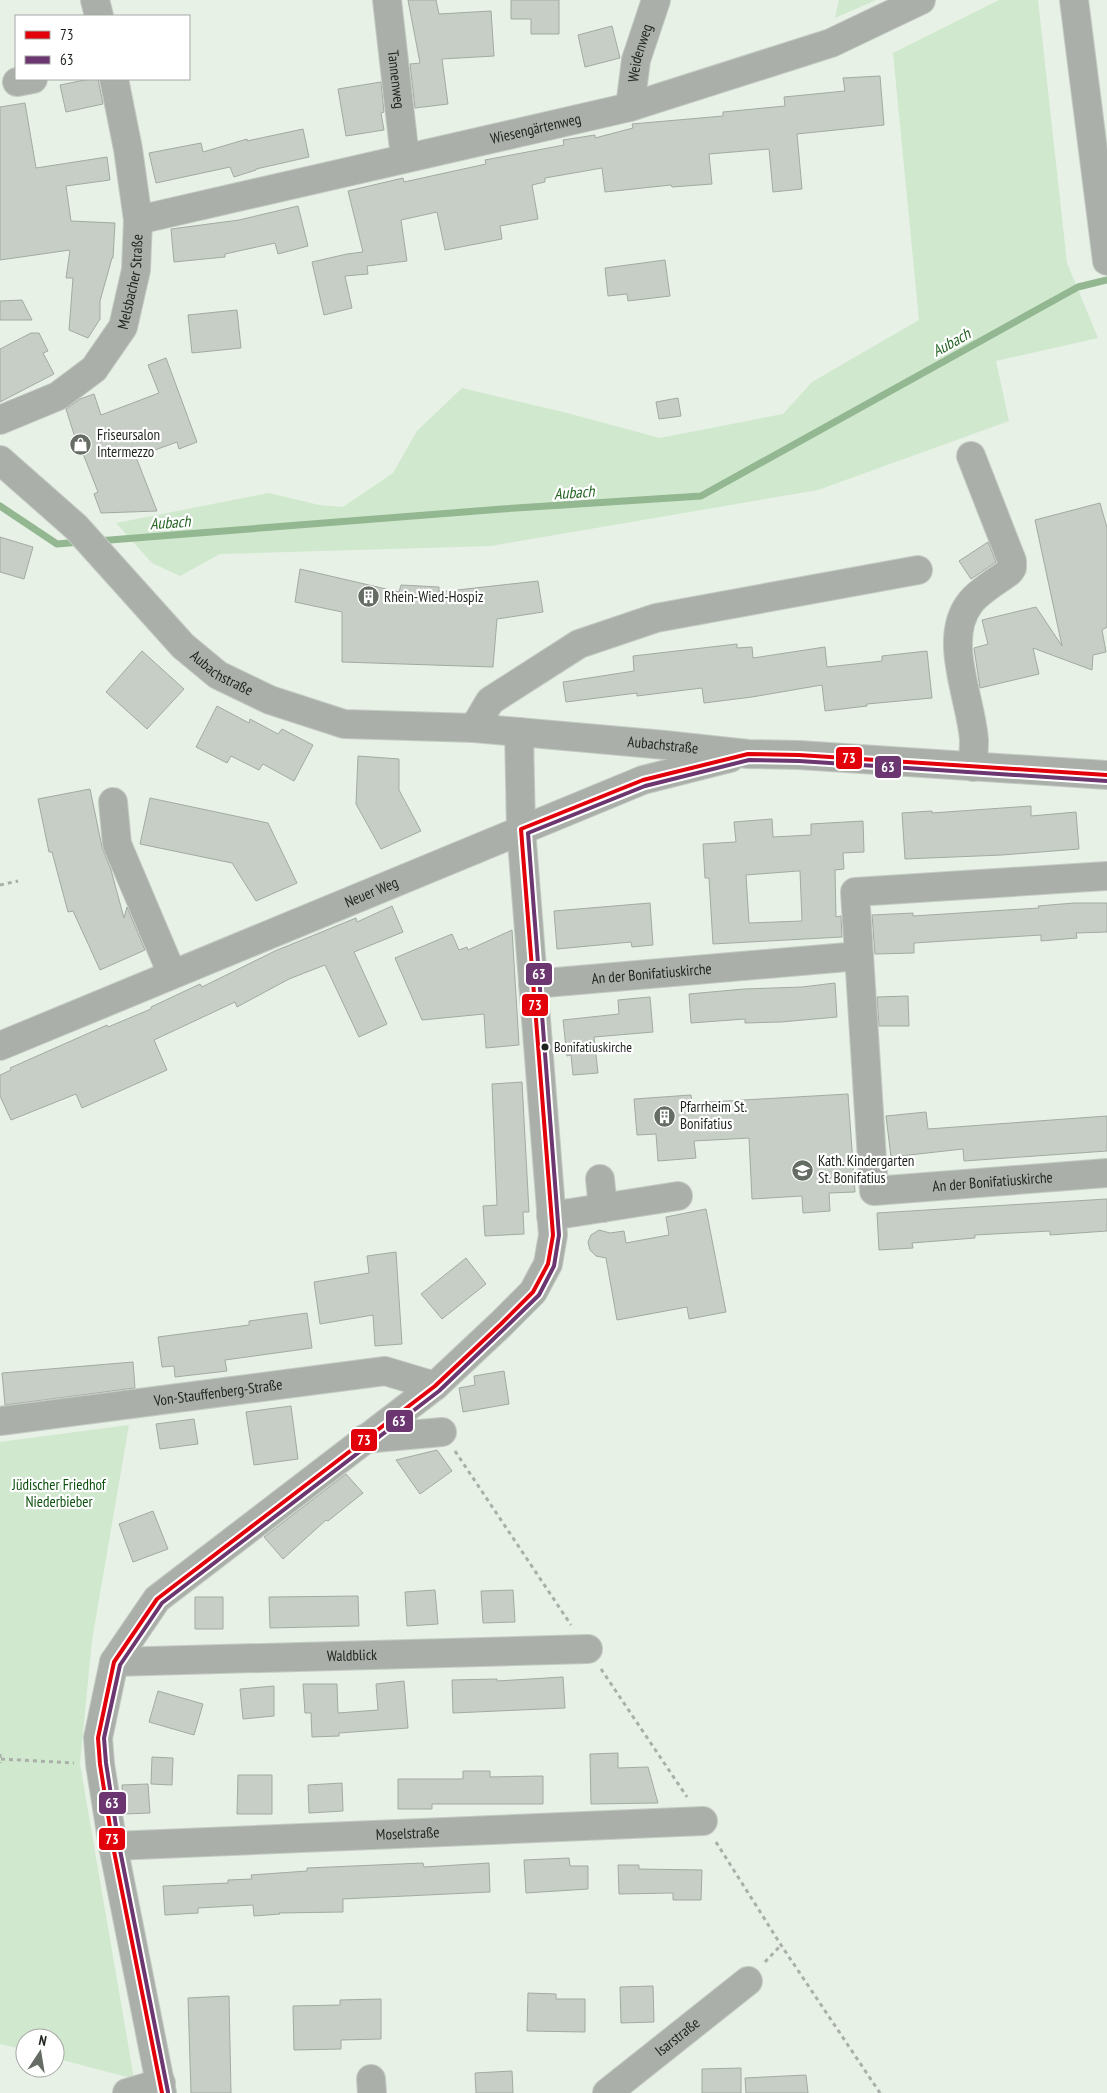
<svg xmlns="http://www.w3.org/2000/svg" width="1107" height="2093" viewBox="0 0 1107 2093" font-family="'PT Sans Narrow',sans-serif">
	<style>
		.green { fill: #d0e8ce }
		.lines { fill: none; stroke-linecap: round; stroke-linejoin: round }
		.stream { stroke: #93b791; stroke-width: 7 }
		.building { fill: #c7cec6; stroke: #a3aaa2; fill-rule: evenodd }
		.minor-casing { stroke: #c4cbc3; stroke-width: 30 }
		.path { stroke: #aaafa9; stroke-width: 3; stroke-dasharray: 4 4; stroke-linecap: butt }
		.minor { stroke: #abafaa; stroke-width: 28 }
		.bus-1-casing { stroke: #fff; stroke-width: 8 }
		.bus-2-casing { stroke: #fff; stroke-width: 8 }
		.bus-1 { stroke: #e2000a; stroke-width: 4 }
		.bus-2 { stroke: #6c3770; stroke-width: 4 }
		.bus-dot { fill: #1e241d; stroke: #fff; stroke-width: 2 }
		.labels { text-anchor: middle; stroke-width: 4.5; stroke-linejoin: round; paint-order: stroke }
		.bus-label { font-size: 14px; fill: #1e241d; stroke: #fff; text-anchor: start }
		.street-label { font-size: 15px; fill: #1e241d; stroke: #fff }
		.poi-label { font-size: 15px; fill: #1e241d; stroke: #fff; text-anchor: start }
		.park-label { font-size: 15px; fill: #0c510e; stroke: #fff }
		.water-label { font-size: 16px; font-style: italic; fill: #256524; stroke: #fff }
		.line-badge { stroke: #fff; stroke-width: 2 }
		.badge-label { font-size: 14px; text-anchor: middle; font-weight: bold; fill: #fff }
	</style>
	<rect width="100%" height="100%" fill="#e7f1e6"/>
	<path class="green" d="M839,0H876L835,18Z
		M999,0H1038L1067,263L1098,338L996,361L1009,421L818,490L491,546L220,554L180,576L152,563L116,523L269,493L319,505L343,507L393,473L417,431L462,388L567,413L660,438L783,414L812,382L919,320L893,53Z
		M129,1425L92,1640L80,1764L134,2079L55,2058V2038H25V2050L0,2044V1442Z"/>
	<g class="lines">
		<path class="stream" d="M0,506L57,544L81,542
			M97,541L502,509L701,496L1078,287L1107,280"/>
	</g>
	<path class="building" d="M408,0H436L439,14L491,11L494,56L442,59L448,104L415,108L410,64L420,63Z
		M511,0H559V34H531V19H511Z
		M612,26L620,58L585,67L578,35Z
		M880,76L884,125L797,134L802,189L773,192L769,149L709,154L712,184L672,187L671,185L605,192L602,168L545,178V182L532,185L538,219L500,226L502,239L445,250L437,212L401,220L407,261L367,266L368,274L345,276L352,308L324,315L312,262L347,254L363,252L348,191L403,178L404,182L486,164L485,160L564,145L563,140L595,135V138L633,128L632,124L723,116V112L785,106L784,97L845,91L843,78Z
		M90,79H98L103,104L66,112L60,85Z
		M381,82L384,112L381,113L384,130L346,136L338,89Z
		M25,103L36,168L107,157L110,180L66,186L71,221L115,223L113,258H112L100,301V319L88,338L69,330L73,278H66L70,250L0,260V107Z
		M303,129L309,157L256,169V170L234,177L230,167L156,183L149,153L201,143L203,152L247,139V141Z
		M298,206L308,246L278,254L275,243L225,254V257L174,262L171,229L239,220Z
		M665,260L670,296L628,301L627,294L608,296L605,268Z
		M22,300L32,320H0V301Z
		M237,310L241,348L192,353L188,315Z
		M31,333H39L48,351L43,353L54,374L0,402V349Z
		M166,358L197,442L179,449L177,442L136,457L157,511L101,513L94,494L98,492L80,446L78,447L66,409L80,399L94,394L101,415L159,393L148,365Z
		M678,398L681,416L659,419L656,402Z
		M1100,503L1107,528V627L1102,630L1106,652L1093,655L1092,670L1033,648L1039,674L980,688L974,648L988,644L982,620L1036,607L1062,646L1035,520Z
		M0,537L33,547L24,579L0,572Z
		M988,542L996,562L971,579L959,561Z
		M300,569L399,592L401,585L439,587V592L538,581L543,612L497,619L493,667L342,662V612L295,602Z
		M737,644V648L752,647L753,658L825,647L827,667L882,661V656L927,651L932,698L867,704V706L825,711L822,685L752,697L704,703L702,688L637,696V693L566,702L563,682L634,671L633,656Z
		M142,651L184,689L147,729L106,692Z
		M217,706L249,723L250,719L278,734L282,729L313,745L294,781L263,764L259,770L231,756L227,763L196,747Z
		M358,756L399,759V790L421,831L381,849L356,804Z
		M90,789L102,847L111,870L124,918L127,907L145,950L100,970L73,911L68,912L52,852H49L38,799Z
		M150,798L268,823L297,883L256,901L232,863L140,844Z
		M1031,806V816L1076,812L1079,849L1002,855L905,859L902,813L932,811V813Z
		M772,819L773,837L811,835V824L863,821L864,852L843,853L844,869L835,870L836,917L841,916L842,937L713,944L709,878H705L703,844L736,842L734,822ZM798,871H800L802,921L749,923L746,875Z
		M650,903L653,945L632,947L631,942L557,949L554,911Z
		M1074,903H1107V932L1076,933L1077,938L1041,941V935L914,943V953L875,954L872,915L913,913V916L1039,908L1038,906Z
		M392,906L403,932L354,952L387,1024L359,1037L325,965L289,979L237,1007L235,1002L154,1040L167,1070L82,1108L76,1094L11,1120L0,1096V1075L11,1070L10,1068L107,1025L108,1027L151,1009V1007L200,984L202,987L275,951L356,918L357,922Z
		M512,930L519,1045L486,1048L484,1014L422,1020L395,958L452,934L459,950L467,947L468,950Z
		M835,983L837,1017L781,1022L745,1023V1019L691,1023L689,994L744,989L802,987Z
		M908,996L909,1026H879L877,997Z
		M650,997L653,1032L594,1037L598,1073L573,1075L571,1055L567,1056L563,1020L619,1014L618,1000Z
		M522,1082L529,1212H523L524,1234L485,1236L483,1206L497,1205L492,1084Z
		M848,1094L855,1192L829,1193L830,1211L803,1213L802,1196L752,1199L749,1138L694,1141L696,1158L658,1161L656,1134L637,1135L634,1099L691,1095L692,1103Z
		M926,1112L928,1129L1107,1116V1151L964,1161L963,1149L891,1157L886,1116Z
		M1107,1199V1231L1050,1235V1231L975,1235V1238L912,1243L913,1248L879,1250L877,1213Z
		M706,1209L726,1312L689,1319L687,1307L617,1320L606,1258L596,1256L590,1250L588,1242L591,1235L599,1230L610,1233L624,1231L626,1243L669,1235L666,1217Z
		M396,1252L402,1344L375,1346L373,1315L320,1324L314,1282L369,1273L367,1256Z
		M466,1258L486,1284L442,1319L421,1294Z
		M307,1313L312,1348L225,1360L227,1371L175,1377L174,1366L162,1367L158,1337L249,1325V1321Z
		M133,1362L135,1388L5,1405L2,1373Z
		M504,1371L509,1404L463,1412L459,1388L475,1385L474,1376Z
		M291,1406L298,1459L254,1465L246,1412Z
		M194,1419L198,1444L160,1449L156,1424Z
		M437,1450L452,1471L420,1494L396,1460Z
		M346,1474L363,1493L328,1521L326,1520L283,1559L264,1537Z
		M153,1511L168,1549L133,1562L119,1524Z
		M435,1590L438,1624L407,1626L405,1592Z
		M513,1590L515,1622L483,1623L481,1591Z
		M358,1596L359,1626L270,1628L269,1597Z
		M195,1597H223V1629H195Z
		M563,1677L565,1708L453,1713L452,1680L497,1679V1681Z
		M404,1681L408,1728L339,1733V1736L312,1737L311,1713H305L303,1684H337L338,1713L378,1710L376,1684Z
		M274,1686V1716L243,1719L240,1689Z
		M158,1691L203,1704L194,1735L149,1722Z
		M618,1753V1768L648,1767L658,1803L591,1804L590,1754Z
		M152,1757L173,1758L172,1785L151,1784Z
		M463,1771H490V1777L543,1776V1804H432V1809H398V1779H463Z
		M238,1775H272V1814H237Z
		M342,1783L343,1811L309,1813L308,1785Z
		M148,1784L150,1813L124,1814L122,1785Z
		M569,1858L570,1866H588V1889L526,1893L524,1860Z
		M423,1863L424,1867L489,1863L490,1892L343,1899V1912L279,1913L280,1914L254,1916L253,1905L198,1908V1913L165,1915L163,1886L228,1883V1880L252,1879L251,1875L307,1871V1868Z
		M618,1865H639V1869L702,1870L701,1900H673V1893L619,1894Z
		M653,1986L654,2022L621,2023L620,1987Z
		M528,1993L556,1994V1999H585V2032L527,2031Z
		M229,1996L231,2093H191L188,1998Z
		M381,1999V2039L341,2040V2049L294,2050L293,2006L340,2005V2000Z
		M741,2068V2093H702V2069Z
		M512,2071L513,2093H476L475,2073Z
		M806,2075L808,2093H746L745,2078Z"/>
	<g class="lines">
		<defs>
			<g id="minor">
				<path d="M95,0L99,16"/>
				<path id="s1" d="M387,0L405,158"/>
				<path d="M1074,0L1107,261"/>
				<path d="M17,82L33,79"/>
				<path id="s2" d="M630,107L636,60L656,0"/>
				<path id="s3" d="M138,220L630,107L831,43L921,0"/>
				<path id="s4" d="M0,420L58,396L94,369L123,327L136,270L138,220L128,149L114,79"/>
				<path d="M971,456L1012,561V568L1009,572C997,581 979,591 970,603C942,639 971,698 974,740C974,749 973,758 973,767"/>
				<path id="s5" d="M0,460L76,527L183,646L218,675L270,700L344,724L474,728L665,745L748,754L799,755L1107,775"/>
				<path d="M474,728L490,701L579,644L656,618L918,570"/>
				<path d="M113,802L117,844L172,974"/>
				<path id="s6" d="M1107,876L855,892L874,1191L1107,1173"/>
				<path id="s7" d="M533,984L859,956"/>
				<path id="s8" d="M0,1046L643,780L730,758"/>
				<path d="M600,1179L603,1208"/>
				<path d="M551,1216L678,1196"/>
				<path id="s9" d="M0,1421L385,1371L435,1386"/>
				<path d="M364,1439L442,1432"/>
				<path id="s10" d="M114,1662L588,1649"/>
				<path id="s11" d="M113,1846L703,1821"/>
				<path d="M371,2079L372,2093"/>
				<path d="M127,2093L161,2083"/>
				<path d="M162,2093L113,1846L100,1764L98,1738L114,1662L157,1599L435,1386L501,1324L533,1292L548,1264L553,1235L521,829L519,732"/>
				<path id="s12" d="M607,2093L748,1981"/>
			</g>
		</defs>
		<use href="#minor" class="minor-casing"/>
		<path class="path" d="M0,885L18,881
			M455,1451L571,1625
			M601,1669L687,1797
			M0,1754V1763
			M1,1759L74,1763
			M716,1842L781,1945L880,2093
			M765,1962L781,1945"/>
		<use href="#minor" class="minor"/>
		<defs>
			<path id="bus-1" d="M162,2093L113,1846L100,1764L98,1738L114,1662L157,1599L435,1386L501,1324L533,1292L548,1264L553,1235L521,829L643,780L748,754L799,755L1107,775"/>
			<path id="bus-2" d="M168,2092L119,1845L106,1763L104,1738L120,1665L162,1603L439,1391L505,1328L539,1295L554,1266L559,1235L528,833L645,786L749,760L799,761L1107,781"/>
		</defs>
		<use href="#bus-1" class="bus-1-casing"/>
		<use href="#bus-2" class="bus-2-casing"/>
		<use href="#bus-1" class="bus-1"/>
		<use href="#bus-2" class="bus-2"/>
	</g>
	<defs>
		<symbol id="shop-disc" viewBox="-11 -11 22 22"><circle r="9.5" fill="#646c63" stroke="#fff"/><path d="M-5-2.5h2.3a2.7 3.5 0 0 1 5.4 0H5L5.5 6h-11ZM-1.5-2.5h3a1.5 2.3 0 0 0-3 0Z" fill="#fff"/></symbol>
		<symbol id="building-disc" viewBox="-11 -11 22 22"><circle r="9.5" fill="#646c63" stroke="#fff"/><path d="M-4-6H4V6H1V3H-1V6H-4ZM-2.5-4.3h1.7v1.8h-1.7ZM.8-4.3h1.7v1.8H.8ZM-2.5-1h1.7V.8h-1.7ZM.8-1h1.7V.8H.8Z" fill="#fff"/></symbol>
		<symbol id="school-disc" viewBox="-11 -11 22 22"><circle r="9.5" fill="#646c63" stroke="#fff"/><path d="M0-5L7-2L0 1L-7-2ZM-4 1L0 2.5L4 1V4Q0 6-4 4Z" fill="#fff"/></symbol>
	</defs>
	<g fill-rule="evenodd">
		<use href="#shop-disc" x="68" y="432" width="25" height="25"/>
		<use href="#building-disc" x="356" y="584" width="25" height="25"/>
		<use href="#building-disc" x="652" y="1104" width="25" height="25"/>
		<use href="#school-disc" x="790" y="1158" width="25" height="25"/>
	</g>
	<circle class="bus-dot" cx="545" cy="1047" r="4.5"/>
	<g class="labels">
		<g class="bus-label">
			<text x="554" y="1052">Bonifatiuskirche</text>
		</g>
		<g class="street-label">
			<text dy="5" stroke="none"><textPath href="#s2" startOffset="55">Weidenweg</textPath></text>
			<text dy="5" stroke="none"><textPath href="#s1" startOffset="80">Tannenweg</textPath></text>
			<text dy="5" stroke="none"><textPath href="#s3" startOffset="408">Wiesengärtenweg</textPath></text>
			<text dy="5" stroke="none"><textPath href="#s4" startOffset="205">Melsbacher Straße</textPath></text>
			<text dy="5" stroke="none"><textPath href="#s5" startOffset="309">Aubachstraße</textPath></text>
			<text dy="5" stroke="none"><textPath href="#s5" startOffset="762">Aubachstraße</textPath></text>
			<text dy="5" stroke="none"><textPath href="#s8" startOffset="402">Neuer Weg</textPath></text>
			<text dy="5" stroke="none"><textPath href="#s7" startOffset="119">An der Bonifatiuskirche</textPath></text>
			<text dy="5" stroke="none"><textPath href="#s6" startOffset="671">An der Bonifatiuskirche</textPath></text>
			<text dy="5" stroke="none"><textPath href="#s9" startOffset="220">Von-Stauffenberg-Straße</textPath></text>
			<text dy="5" stroke="none"><textPath href="#s10" startOffset="238">Waldblick</textPath></text>
			<text dy="5" stroke="none"><textPath href="#s11" startOffset="295">Moselstraße</textPath></text>
			<text dy="5" stroke="none"><textPath href="#s12" startOffset="90">Isarstraße</textPath></text>
		</g>
		<g class="poi-label">
			<text x="97" y="440">Friseursalon<tspan x="97" dy="17">Intermezzo</tspan></text>
			<text x="384" y="602">Rhein-Wied-Hospiz</text>
			<text x="680" y="1112">Pfarrheim St.<tspan x="680" dy="17">Bonifatius</tspan></text>
			<text x="818" y="1166">Kath. Kindergarten<tspan x="818" dy="17">St. Bonifatius</tspan></text>
		</g>
		<g class="park-label">
			<text x="59" y="1490">Jüdischer Friedhof<tspan x="59" dy="17">Niederbieber</tspan></text>
		</g>
		<g class="water-label">
			<text transform="translate(951 342) rotate(-29)" y="6">Aubach</text>
			<text transform="translate(574 492) rotate(-4)" y="6">Aubach</text>
			<text transform="translate(170 522) rotate(-4)" y="6">Aubach</text>
		</g>
	</g>
	<g class="line-badge">
		<rect x="835" y="746" width="28" height="24" rx="5" fill="#e2000a"/>
		<rect x="874" y="755" width="28" height="24" rx="5" fill="#6c3770"/>
		<rect x="525" y="962" width="28" height="24" rx="5" fill="#6c3770"/>
		<rect x="521" y="993" width="28" height="24" rx="5" fill="#e2000a"/>
		<rect x="385" y="1409" width="29" height="24" rx="5" fill="#6c3770"/>
		<rect x="350" y="1428" width="28" height="24" rx="5" fill="#e2000a"/>
		<rect x="98" y="1791" width="29" height="24" rx="5" fill="#6c3770"/>
		<rect x="98" y="1827" width="28" height="24" rx="5" fill="#e2000a"/>
	</g>
	<g class="badge-label">
		<text x="849" y="763">73</text>
		<text x="888" y="772">63</text>
		<text x="539" y="979">63</text>
		<text x="535" y="1010">73</text>
		<text x="399" y="1426">63</text>
		<text x="364" y="1445">73</text>
		<text x="112" y="1808">63</text>
		<text x="112" y="1844">73</text>
	</g>
	<rect x="15" y="15" width="175" height="65" fill="#ffffff" stroke="#a5a7a5"/>
	<rect x="25" y="31" width="25" height="8" fill="#e2000a" stroke="#a5a7a5"/>
	<text x="60" y="40" font-size="15" fill="#1e241d">73</text>
	<rect x="25" y="56" width="25" height="8" fill="#6c3770" stroke="#a5a7a5"/>
	<text x="60" y="65" font-size="15" fill="#1e241d">63</text>
	<g transform="translate(40 2053) rotate(12)"><circle r="24" fill="#ffffff" stroke="#a5a7a5"/>
	<path d="M0-4L9 19L0 12L-9 19Z" fill="#646c63"/>
	<text y="-8" font-size="14" font-weight="bold" text-anchor="middle" fill="#1e241d">N</text>
	</g>
</svg>
